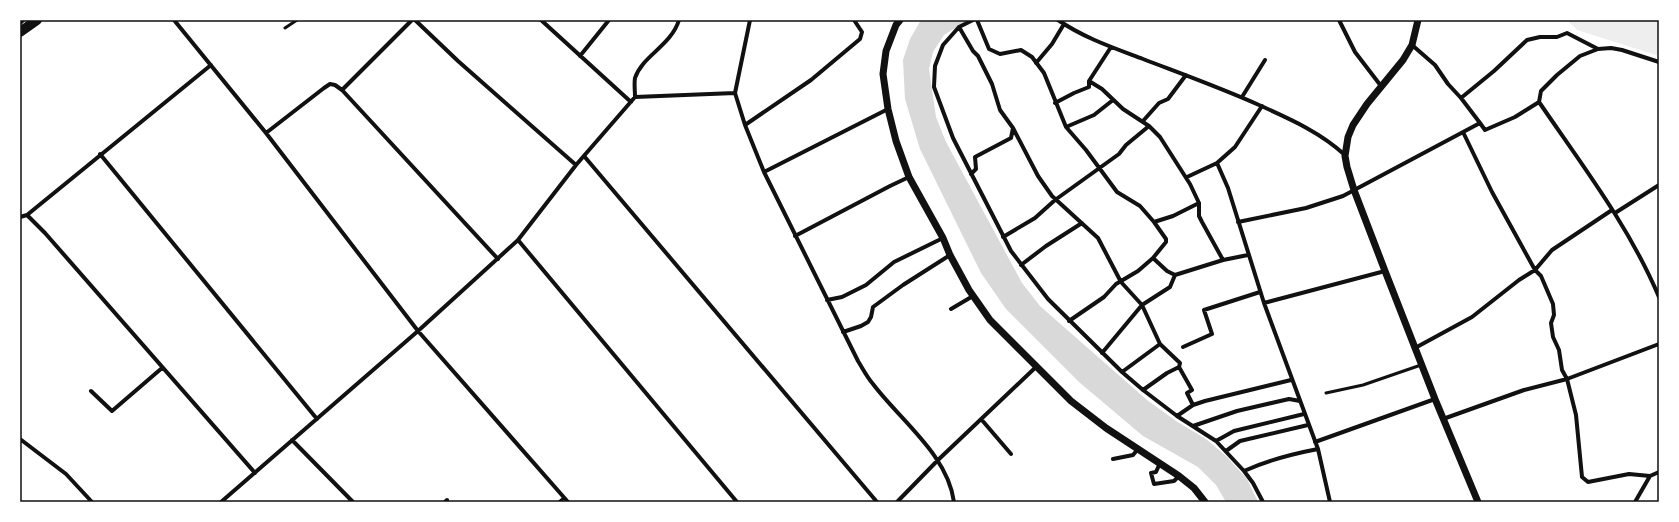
<svg xmlns="http://www.w3.org/2000/svg" width="1679" height="522" viewBox="0 0 1679 522" font-family="'Archivo Narrow',sans-serif">
	<style>
		.green { fill: #eee }
		.water { fill: #d9d9d9 }
		.lines { fill: none; stroke-linecap: round; stroke-linejoin: round }
		.service { stroke: #111; stroke-width: 3 }
		.minor { stroke: #111; stroke-width: 4 }
		.tertiary { stroke: #111; stroke-width: 7 }
		.primary { stroke: #111; stroke-width: 10 }
		.neatline { fill: none; stroke: #111; stroke-width: 1.5 }
	</style>
	<rect width="100%" height="100%" fill="#fff"/>
	<path class="green" d="M1567,20H1659V56L1577,30Z"/>
	<path class="water" d="M921,20H968L944,35L933,52L929,69L936,117L946,142L1022,283L1040,306L1147,400L1176,421L1206,439L1226,456L1247,479L1258,502H1226L1216,485L1198,467L1143,436L1079,382L1006,309L981,273L920,149L905,99L903,60L910,39Z"/>
	<g class="lines">
		<path class="service" d="M20,24L24,20
			M285,28L297,20
			M1326,393L1363,385L1421,365
			M559,502L564,498"/>
		<path class="minor" d="M174,20L266,133L418,331L568,502
			M415,20L458,61L576,165
			M541,20L631,102
			M750,20L735,93L745,125L764,172L858,361C863,369 867,377 873,384C900,420 948,455 954,502
			M973,20L959,27L943,45L935,66L934,87L953,138L1011,251L1048,299L1122,372L1143,390L1177,416L1216,441L1244,471L1253,483L1263,502
			M977,20L989,49L1000,54L1021,50L1032,57L1044,73L1066,127L1086,150L1117,192L1140,206L1154,222L1166,239V242L1153,258L1167,271L1175,275
			M1058,20C1084,38 1114,48 1143,59C1182,74 1221,88 1259,105C1290,119 1320,132 1345,155
			M1339,20L1355,52L1381,86
			M959,27L973,51L978,56L992,84L1000,110L1013,128L1038,176L1052,196L1098,238L1121,282L1142,305L1160,344L1180,363L1179,367L1192,390L1187,393L1193,405
			M1412,45L1435,65L1448,84L1461,98L1494,71L1527,40L1540,37H1557L1567,33L1598,49
			M580,56L609,20
			M1659,62L1622,50L1611,48L1598,49L1580,56L1557,75L1541,91L1539,102C1582,165 1629,226 1659,297
			M1036,63L1052,44L1064,24
			M1089,81L1102,89L1123,109L1149,126L1160,137L1190,184L1199,203V216L1202,222L1223,260
			M342,90L412,20
			M635,97C635,91 634,83 635,78C642,56 671,46 679,20
			M1242,97L1265,60
			M1461,98L1480,123
			M1055,103L1074,93L1089,87V81L1111,47
			M1143,121L1159,103L1168,99L1186,75
			M745,125L811,80L860,39L862,32L854,20
			M1066,127L1094,115L1113,100
			M1463,132L1492,192L1535,270L1541,276L1553,304L1554,315L1551,323L1553,337L1559,350L1562,370L1567,379L1576,415L1582,477L1588,482L1629,474L1650,476L1659,472
			M266,133L324,88L330,84L335,85L342,90L498,259
			M100,154L317,419
			M584,156L877,502
			M1217,163L1228,188L1264,303L1318,449L1330,502
			M764,172L888,109
			M971,174L976,169L975,157L1011,138L1013,128
			M1187,177L1217,163L1235,147L1262,106
			M1615,213L1659,185
			M27,215L45,233L255,473
			M20,217L27,215L211,65
			M1154,222L1173,216L1199,203
			M1238,222L1306,208L1343,196L1480,123L1485,130L1515,117L1539,102
			M795,236L890,186L909,177
			M1003,237L1035,218L1055,200L1119,154L1126,145L1149,126
			M518,240L737,502
			M1021,265L1046,246L1082,223
			M827,300L842,297L866,285L894,262L943,238
			M1264,303L1385,271
			M951,309L973,296
			M1069,321L1104,297L1116,284L1138,271L1153,258
			M843,332L861,326L868,322L871,317L873,307L903,285L950,255
			M1183,347L1212,334L1204,310L1260,292
			M1415,348L1472,317L1519,280L1535,270L1552,250L1612,210
			M1102,353L1142,305L1170,287L1175,275L1223,260L1248,255
			M1122,372L1160,344
			M1143,390L1167,373L1179,367
			M91,391L112,411L162,368
			M1177,416L1193,405L1205,401L1291,380
			M981,419L1011,454
			M1443,419L1524,390L1567,379L1659,344
			M1193,426L1237,411L1289,399L1300,401
			M20,439L66,474L92,502
			M292,440L353,502
			M1216,441L1234,431L1304,414
			M1315,442L1435,399
			M1226,451L1240,441L1308,425
			M1113,459L1133,455L1138,449
			M1160,463L1156,472L1151,473L1154,484L1174,481L1179,476
			M1244,471C1268,460 1292,454 1318,449
			M221,502L418,331L518,240L576,165L635,97L735,93
			M445,502L447,500
			M897,502L938,460L1037,366
			M1635,502L1650,476"/>
		<path class="tertiary" d="M900,20L896,25L886,51L883,74L888,109L896,141L909,177L943,238L950,255L969,290L990,320L1071,401L1106,428L1179,476L1194,488L1205,502
			M1418,20L1412,45L1403,60L1367,104L1353,125L1348,137L1345,156L1347,167L1354,190L1385,271L1435,399L1478,502"/>
		<path class="primary" d="M20,32L37,20"/>
	</g>
	<rect width="1679" height="522" fill="none" stroke="#ffffff" stroke-width="42"/>
	<rect x="21" y="21" width="1637" height="480" class="neatline"/>
</svg>
